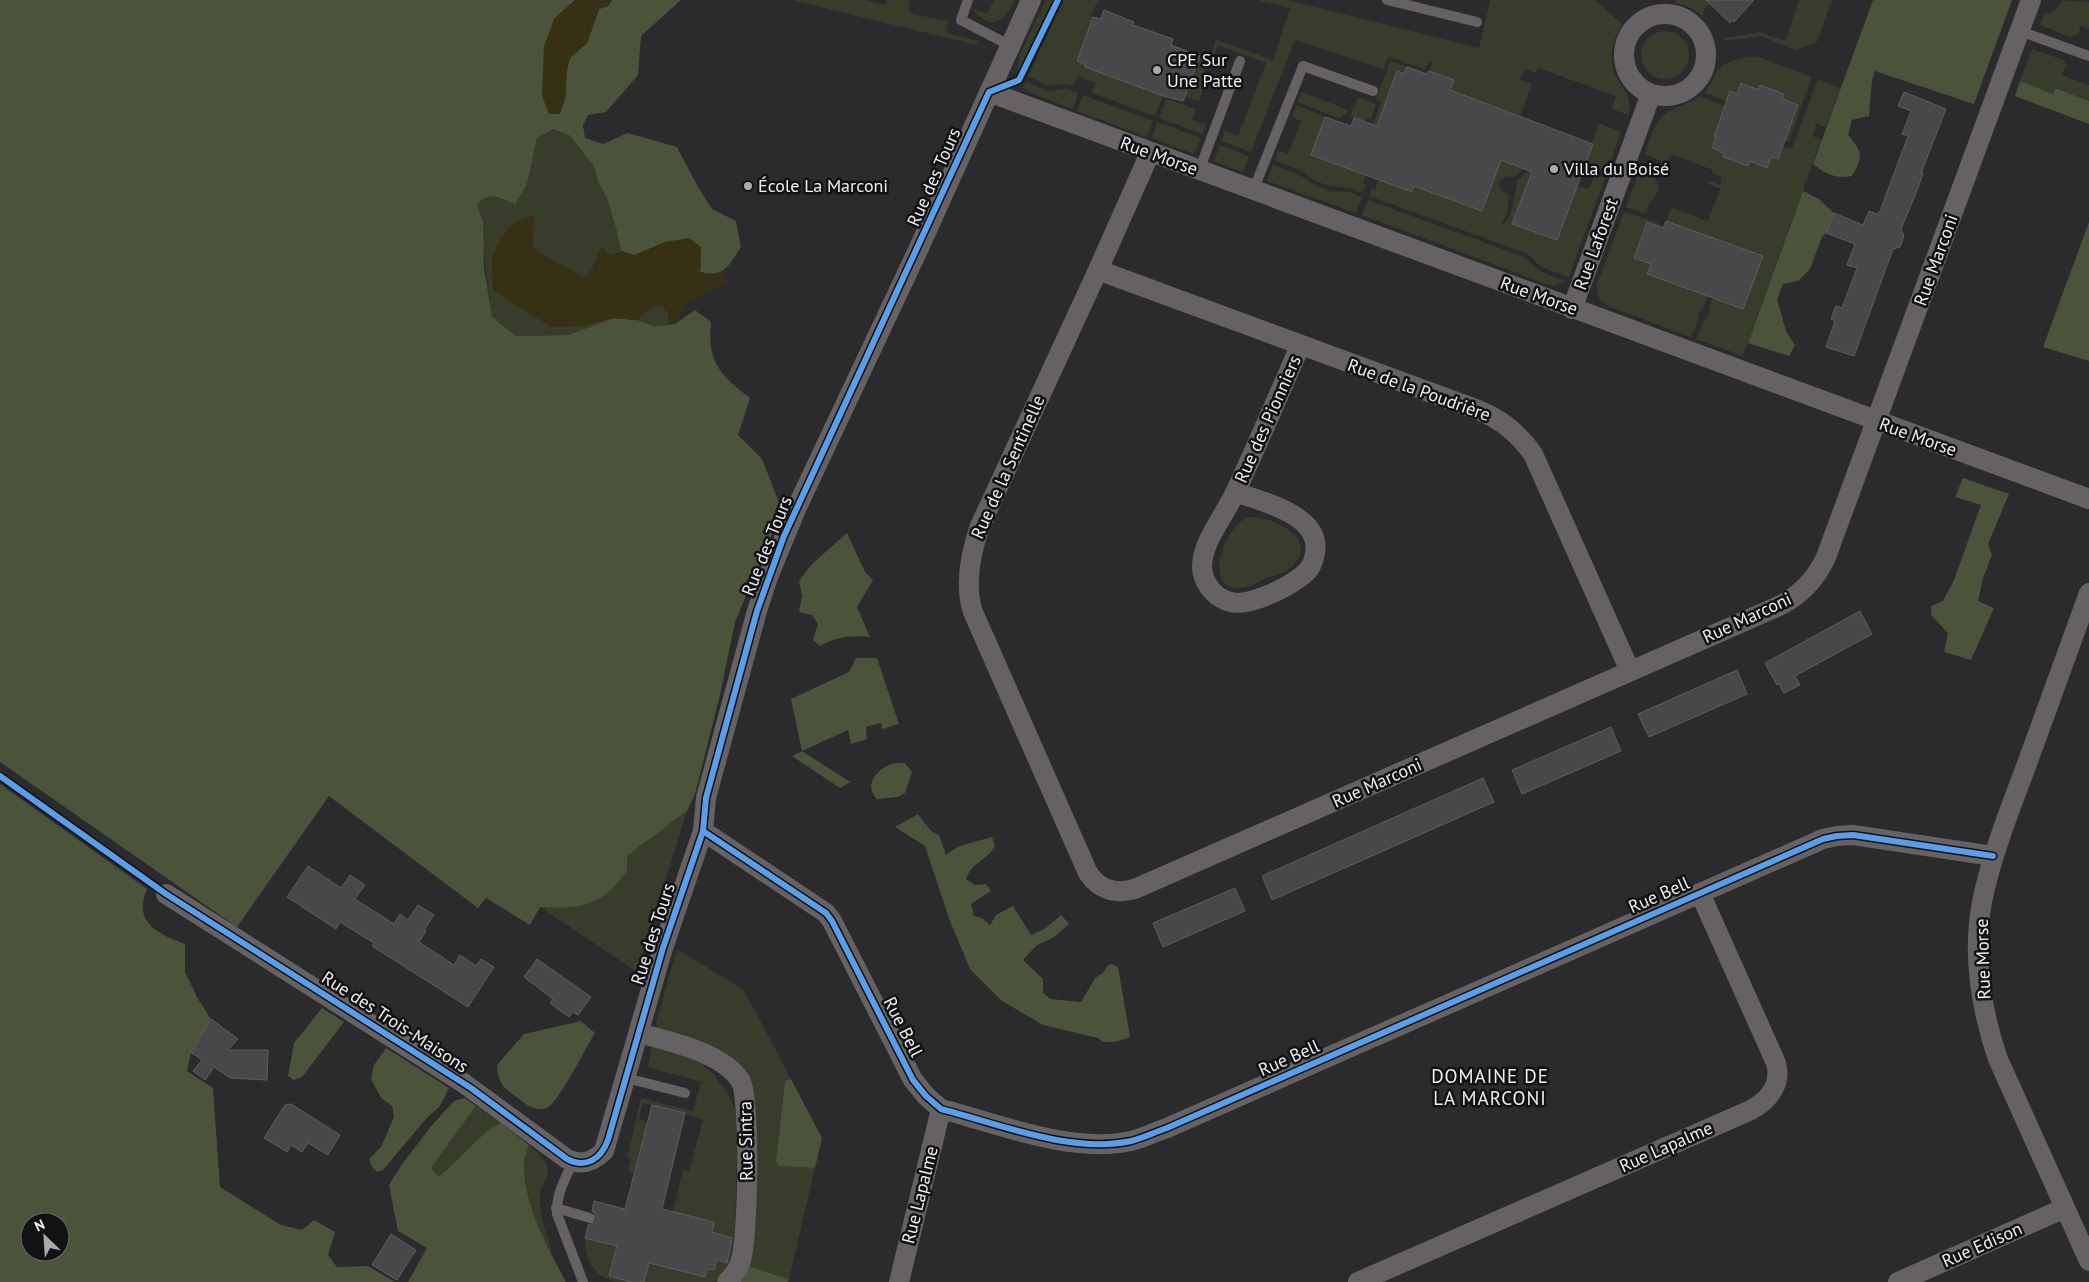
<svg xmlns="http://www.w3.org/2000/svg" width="2089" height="1282" viewBox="0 0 2089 1282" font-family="'PT Sans',sans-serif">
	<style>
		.green { fill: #373c2b }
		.forest { fill: #4b533a; fill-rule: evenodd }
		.sand { fill: #373014 }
		.building { fill: #494749; stroke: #5e5d5e }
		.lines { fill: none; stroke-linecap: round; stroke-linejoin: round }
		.service { stroke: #666263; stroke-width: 10 }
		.minor { stroke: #666263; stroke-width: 20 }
		.cycleway-casing { stroke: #121214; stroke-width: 9 }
		.cycleway { stroke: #5a9eea; stroke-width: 6 }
		.poi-dot { fill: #aaaaad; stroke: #121214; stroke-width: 2 }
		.labels { text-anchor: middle; stroke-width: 5; stroke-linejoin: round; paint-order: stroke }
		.poi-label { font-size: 18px; fill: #efeff2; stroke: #121214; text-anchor: start }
		.street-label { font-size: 18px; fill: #efeff2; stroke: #121214 }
		.neighbourhood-label { font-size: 19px; letter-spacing: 1px; fill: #efeff2; stroke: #121214 }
	</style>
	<rect width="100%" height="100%" fill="#2b2a2d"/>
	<path class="green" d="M792,0H866L886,5L887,0H910L908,9L910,13L945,21L949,19L946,33L978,41L976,45Z
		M994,0H1015C1005,21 992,33 973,10L975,9L987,14Z
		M1046,0H1053L1020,69L1017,71L1019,56Z
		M1064,0H1098L1091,16L1093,17L1077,61L1105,72L1104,74L1163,96L1155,116L1092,93L1096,83L1078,76L1073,86L1064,84L1048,86L1028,76Z
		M1258,0H1287L1479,48L1490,0H1595L1622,24C1614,38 1609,53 1613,68C1617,85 1635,96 1628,115L1612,109L1616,96L1538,68L1535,73L1525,69L1520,80L1532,84L1520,116L1474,99L1439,195L1482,211L1501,160L1524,169L1514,177C1498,174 1493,190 1509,194L1507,215L1502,223L1503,225C1515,214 1511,200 1517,187L1516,181L1529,171L1532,172L1513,224L1577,186L1587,189L1590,187L1594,174L1605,178L1569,277L1541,267L1528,254L1369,196L1372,188L1375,190L1379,179L1413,191L1453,80L1430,71L1432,63L1429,62L1425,69L1389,57L1383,69L1295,40L1251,152L1221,141L1225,131L1238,136L1266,63L1218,45L1212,62L1209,61L1216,40L1273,60L1290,8Z
		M1675,0H1710L1708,2L1710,4L1704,9L1703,16L1691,8L1675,2Z
		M1799,0H1832L1817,42L1796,50L1761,36L1724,41V38L1760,32L1785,41Z
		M2062,0L2089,2V29L2081,26L2078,34L2070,37L2040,25L2045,12L2049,14L2057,8Z
		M1641 55a24 24 0 1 1 48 0a24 24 0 1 1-48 0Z
		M2032,49L2064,60L2066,65L2062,75L2089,85V101L2055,88L2053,94L2020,81Z
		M1756,56L1812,77L1789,141L1784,140L1782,99L1760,86L1759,90L1741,83L1737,94L1730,91L1727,101L1704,93C1710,87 1712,80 1716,73C1723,60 1743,57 1756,56Z
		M1199,57L1208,60L1204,71L1208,73L1199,101L1185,96Z
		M1390,61L1407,67L1404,74L1397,71L1377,126L1373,125L1381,102L1376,100Z
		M1818,79L1840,88L1826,127L1816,124L1813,136L1821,140L1743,356L1696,339L1703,323L1708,316L1709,307L1712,298L1743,309L1763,256L1666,221L1671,208L1708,221L1720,189L1708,184L1709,181L1720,185L1722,177L1712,173L1713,170L1671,154L1667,166L1659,160L1645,154C1651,137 1654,118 1671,110C1681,105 1691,103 1700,96L1725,106L1714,136L1716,137L1712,149L1724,153L1723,157L1750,161L1767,168L1771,157L1778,159L1782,147L1792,148Z
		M1026,81L1046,91L1067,89L1078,93L1073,109L1028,92L1023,87Z
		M1302,92L1348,110L1346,115L1343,114L1341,119L1297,102Z
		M1083,95L1153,121L1147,137L1077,111Z
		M1358,97L1376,104L1371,119L1367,118L1365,122L1350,116Z
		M1166,99L1196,109L1192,120L1206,124L1202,134L1159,118Z
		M1297,105L1325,117L1311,155L1366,175L1363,184L1366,185L1363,193L1351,188L1330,186L1315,181L1300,170L1275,161L1278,150L1288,154L1301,121L1292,117Z
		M1157,122L1201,138L1194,154L1152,138Z
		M1599,123L1621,132L1607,172L1585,164Z
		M553,129L569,135L593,165L598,181L607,198L617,232L621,251L610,257L602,246L592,269L584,278L568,268L536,252L532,244L534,215L513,223L580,326L614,318L568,335L516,336L492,317C486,279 484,242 477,204L486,196L527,184L537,138Z
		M1220,145L1249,156L1243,172L1214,161Z
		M1273,165L1298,174L1313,184L1329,191L1349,192L1362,197L1356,213L1267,181Z
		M1639,172L1654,177L1659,187L1653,201L1650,200L1645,214L1626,207Z
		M1368,200L1524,257L1540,271L1566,281L1555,286L1549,285L1362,215Z
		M1624,212L1658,223L1660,227L1647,222L1634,257L1651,264L1647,274L1708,296L1704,306L1699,313L1698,321L1691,337L1608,306C1599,301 1596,295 1597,285Z
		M653,306H663L668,314L669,324L653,326L637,320Z
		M1250,517C1271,516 1317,537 1295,563C1289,572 1275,575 1265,579C1256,583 1246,589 1236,588C1205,585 1224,537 1237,525C1240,521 1245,519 1250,517Z
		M687,811L637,972L540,907L557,908Z
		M677,949L744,990L791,1079L785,1082L779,1166L815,1168L789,1279L748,1266L753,1094L657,1028L656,1022Z
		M652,1046L688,1056L702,1064L713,1074L727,1092L736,1111L738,1132L734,1258L720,1279L714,1282H644L651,1255L664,1267L705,1277L707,1269L714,1270L717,1260L727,1262L733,1238L712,1232L714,1222L673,1212L683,1170L689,1171L703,1119L643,1103L639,1118L647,1123L634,1174L628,1172L631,1159L627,1158L641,1098L693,1111L701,1082L648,1067Z
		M476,1106L501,1123L489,1129L439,1177L431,1168Z
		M529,1145C535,1151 544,1157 547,1165C551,1175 541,1185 540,1195C538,1215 548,1237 553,1256C539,1230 525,1198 524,1168C523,1160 527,1152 529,1145Z
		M585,1238L617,1246L609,1276L623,1280V1282C598,1282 584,1262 585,1238Z"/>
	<path class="forest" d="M0,0H575L554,19L565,99L567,70L570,57L587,43L599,9L608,6L612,0H681L641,36L638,75L606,112L588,115L583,125L585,138L603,144L628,133L677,147L697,185L712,209L736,221L741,247C728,266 725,278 700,272L701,262L665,242L635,255L621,251L617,232L607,198L598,181L593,165L569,135L553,129L537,138L527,184L515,204C498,198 492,190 477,204L483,222L484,267L492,317L516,336L568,335L614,318L637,320L653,326L675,324L695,310L711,322C707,362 720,375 750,398L738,435L762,459L782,510L735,622L720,695L695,794L687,811L627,856V871C621,878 614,889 606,894C586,908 563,909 540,907L530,925L486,898L478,908L329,796L237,927L0,762Z
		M1873,0H2012L1974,104L1875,71L1872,80L1869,116L1852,120L1848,135C1862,152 1864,156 1852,176C1836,179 1825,174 1813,164Z
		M2020,81L2053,94L2055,88L2089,101V124L2015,96Z
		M1803,191L1819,199L1834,213L1826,233L1822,237L1810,269L1798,281L1783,284L1777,299L1786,331L1795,345L1789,356L1748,343Z
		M2089,222V361L2043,347Z
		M1963,478L2009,494L1988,544L1992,555L1983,578L1978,601L1994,608L1971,660L1944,652L1948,633L1931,615V606L1943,601L1954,580L1981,505L1955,497Z
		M847,533L865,572L873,580L857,607L870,637C852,635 836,637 820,646L813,640L818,624L812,615L799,612L802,596L799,581L812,564Z
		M856,658H877L899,724L882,729L881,723L866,727L867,739L851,744L848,730L802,751L850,782L840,788L792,756L802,751L791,699L849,672Z
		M905,763L912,772L905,793L898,797L877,799C864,786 875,771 889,765C893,763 900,763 905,763Z
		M0,784L147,889C133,923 157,933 185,944V972L198,999L211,1019L191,1052L187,1071L213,1088L220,1187L281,1225L302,1230L314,1220L335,1232L328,1255L337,1267L368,1266L395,1282H0ZM30,1222H60V1252H30Z
		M918,814L931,831L939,835L946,855L959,846L992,837L995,845C987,862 973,860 966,879L975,885L986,884L991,891L971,904L974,916L982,918L990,925L996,915L1013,906L1031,935L1046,928L1061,915L1069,924L1053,938L1037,945L1023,960L1043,979V993L1051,999L1081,1002L1095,978L1103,973L1108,965L1112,964L1118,967L1130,1037L1115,1042H1103L1098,1038L1043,1025L1002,1001L970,969L950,921L925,846L895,827Z
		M322,1008L344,1022L302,1077L294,1080L288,1076L294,1043Z
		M581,1021L595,1033C586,1047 559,1102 547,1108C537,1112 526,1105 519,1099C504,1088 498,1084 497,1065L524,1034Z
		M386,1048L449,1088L440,1106L426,1119L383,1170L377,1172L372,1167L369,1159L381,1147L394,1117L392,1106L381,1098L371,1079L374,1065Z
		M791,1079L822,1138L815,1168L779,1166L776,1161L785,1081Z
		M465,1098L476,1106L431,1168L439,1177L489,1129L501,1123L529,1145C527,1152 523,1160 524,1167C525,1207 548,1248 566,1282H408L427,1248L398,1231L389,1185L402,1164L433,1124L454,1101Z
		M748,1266L789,1279L788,1282H737Z"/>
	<path class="sand" d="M575,0H612L608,6L599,9L587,43L570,58L567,70L565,99L560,114H549L542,96L544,46L554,19Z
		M535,215L532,244L536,251L568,268L583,278L592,269L602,246L610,257L621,251L635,255L665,242L689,238L701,247L700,272L712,275L725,271L724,276L727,281L682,307L677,322L669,324L668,314L663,306H653L637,320L614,318L580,326L551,327L493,290L492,260L499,241L513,223Z"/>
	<path class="building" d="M1706,0H1754L1734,22L1732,20L1730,23Z
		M1104,10L1134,22L1133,25L1173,39L1171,45L1200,56L1183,101L1163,96L1085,67L1086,65L1077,61L1093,17L1101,19Z
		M1407,67L1427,74L1429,71L1454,80L1450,90L1593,144L1557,240L1512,224L1532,172L1501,160L1482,211L1414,186L1412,192L1311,155L1325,117L1351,126L1354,118L1377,126L1397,71L1404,74Z
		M1741,83L1759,90L1760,85L1784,94L1782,99L1798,105L1778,159L1771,157L1767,168L1750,161L1748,166L1723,157L1724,153L1712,148L1716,137H1714L1730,91L1737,94Z
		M1904,92L1946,109L1921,173H1923L1918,188L1901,229L1904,236L1900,247L1893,249L1854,356L1826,347L1835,321L1831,319L1836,306L1842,308L1857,268L1847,265L1855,244L1826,233L1834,213L1863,225L1869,211L1877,214L1880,211L1908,136L1902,134L1911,111L1898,106Z
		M1666,221L1763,256L1743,309L1647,274L1651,264L1634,258L1647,222L1663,228Z
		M1860,611L1872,634L1795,676L1800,685L1784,693L1779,684L1777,685L1765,663Z
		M1737,670L1747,694L1649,737L1638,714Z
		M1611,727L1621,751L1522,794L1512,770Z
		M1483,778L1494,802L1272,900L1262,876Z
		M308,866L341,888L350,875L365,885L355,899L394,924L400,914L408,920L418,905L434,915L424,930L426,931L419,942L454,965L460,955L476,966L481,959L494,967L468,1007L372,946L374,943L340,922L336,929L287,897Z
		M1235,888L1245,911L1163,947L1153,923Z
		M537,959L591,997L578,1015L573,1012L569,1017L550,1003L553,999L524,977Z
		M211,1019L238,1039L228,1050H268L267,1080L230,1078L214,1067L205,1080L193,1071L202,1060L189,1051H192Z
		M291,1104L340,1135L328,1155L308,1143L302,1152L291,1145L287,1152L264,1138L285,1105Z
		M652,1105L685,1113L662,1209L714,1222L712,1232L732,1238L727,1263L717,1260L714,1270L707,1269L705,1277L649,1263L644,1282H631L609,1276L617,1246L585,1238L588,1225L594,1223L597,1219L595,1214L592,1211L594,1201L625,1209Z
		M391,1234L416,1250L397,1280L372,1265Z"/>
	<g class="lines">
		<path class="service" d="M968,0L961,20L1009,45
			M1387,0L1477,22
			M2020,31L2089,56
			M1199,171L1240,61
			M1253,191L1303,66L1373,91
			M626,1078L685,1093
			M573,1162C565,1179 556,1194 557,1214L583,1282
			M556,1208L590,1218"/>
		<path class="minor" d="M1624 55a41 41 0 1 1 82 0a41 41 0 1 1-82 0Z
			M989,92L2089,499
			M1150,153L1098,270L980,526C971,552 964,585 973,612L1088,873C1100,891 1117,895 1137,888L1779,606C1801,595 1816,579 1826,557L2031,0
			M1098,270L1478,410C1501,419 1519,434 1533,454L1630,671
			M1572,309L1651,94
			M1235,492C1261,501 1322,515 1315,553C1314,561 1310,570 1303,575C1287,588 1246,609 1227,601C1213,596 1202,581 1202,566C1202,542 1226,513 1236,491C1258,443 1279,394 1300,346
			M2089,593C2069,649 2048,705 2028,761C2011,807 1992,853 1982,902C1972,953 1981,1010 1998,1059L2089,1261
			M703,831L826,913L832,921L913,1080L926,1096L941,1109C999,1124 1071,1154 1131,1141C1143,1138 1155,1132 1167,1128L1823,839L1837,836L1853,835L1993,856
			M166,894L462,1082L567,1159C581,1166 593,1162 604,1151L663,948L703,831L706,798L757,611L768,577L797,507L918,250L1031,0
			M639,1033C670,1042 721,1052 740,1080C751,1095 748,1238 741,1260C739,1268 733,1276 727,1282
			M899,1282L941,1109
			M1358,1282L1751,1110C1769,1100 1782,1084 1776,1063L1700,893
			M1898,1282L2065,1208"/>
		<defs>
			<path id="cycleway" d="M0,776L166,894L471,1088L567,1159C586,1169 601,1159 608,1140L663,948L703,831L706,798L757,611L784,536L989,92L1019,80L1058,0
				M703,831L826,913L832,921L913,1080L926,1096L941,1109C999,1124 1071,1154 1131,1141C1143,1138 1155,1132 1167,1128L1823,839L1837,836L1853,835L1993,856"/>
		</defs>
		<use href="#cycleway" class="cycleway-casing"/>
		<use href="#cycleway" class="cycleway"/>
	</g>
	<g class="poi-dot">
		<circle cx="1157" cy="70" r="5"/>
		<circle cx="1554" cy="169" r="5"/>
		<circle cx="748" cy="186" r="5"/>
	</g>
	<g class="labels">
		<g class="poi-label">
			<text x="1167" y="66">CPE Sur<tspan x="1167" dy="21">Une Patte</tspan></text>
			<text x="1564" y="175">Villa du Boisé</text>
			<text x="758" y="192">École La Marconi</text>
		</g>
		<g class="street-label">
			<text transform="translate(1159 156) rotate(20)" y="6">Rue Morse</text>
			<text transform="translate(934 177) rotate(-66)" y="6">Rue des Tours</text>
			<text transform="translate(1596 244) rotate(-70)" y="6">Rue Laforest</text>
			<text transform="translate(1936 260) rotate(-70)" y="6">Rue Marconi</text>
			<text transform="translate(1539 296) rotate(20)" y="6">Rue Morse</text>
			<text transform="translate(1419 390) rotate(20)" y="6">Rue de la Poudrière</text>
			<text transform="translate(1268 419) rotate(-66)" y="6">Rue des Pionniers</text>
			<text transform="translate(1918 437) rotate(20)" y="6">Rue Morse</text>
			<text transform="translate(1008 467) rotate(-66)" y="6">Rue de la Sentinelle</text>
			<text transform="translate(767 546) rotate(-68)" y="6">Rue des Tours</text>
			<text transform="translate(1747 618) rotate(-25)" y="6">Rue Marconi</text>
			<text transform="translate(1377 783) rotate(-24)" y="6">Rue Marconi</text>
			<text transform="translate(1659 895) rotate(-24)" y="6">Rue Bell</text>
			<text transform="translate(653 934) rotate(-72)" y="6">Rue des Tours</text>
			<text transform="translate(1983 959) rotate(-92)" y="6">Rue Morse</text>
			<text transform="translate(395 1022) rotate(33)" y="6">Rue des Trois-Maisons</text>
			<text transform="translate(903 1027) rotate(63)" y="6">Rue Bell</text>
			<text transform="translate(1289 1058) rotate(-24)" y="6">Rue Bell</text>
			<text transform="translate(746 1141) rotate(-91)" y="6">Rue Sintra</text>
			<text transform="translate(1666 1147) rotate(-24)" y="6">Rue Lapalme</text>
			<text transform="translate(920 1195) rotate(-76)" y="6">Rue Lapalme</text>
			<text transform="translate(1982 1245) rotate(-24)" y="6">Rue Edison</text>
		</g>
		<g class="neighbourhood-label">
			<text x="1490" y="1083">DOMAINE DE<tspan x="1490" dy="22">LA MARCONI</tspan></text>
		</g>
	</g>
	<g transform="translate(45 1237) rotate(335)"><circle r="24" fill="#121214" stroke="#6a6a6d"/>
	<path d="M0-4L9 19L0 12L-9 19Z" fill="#aaaaad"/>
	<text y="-8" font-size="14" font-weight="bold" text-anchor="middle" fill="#efeff2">N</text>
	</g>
</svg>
